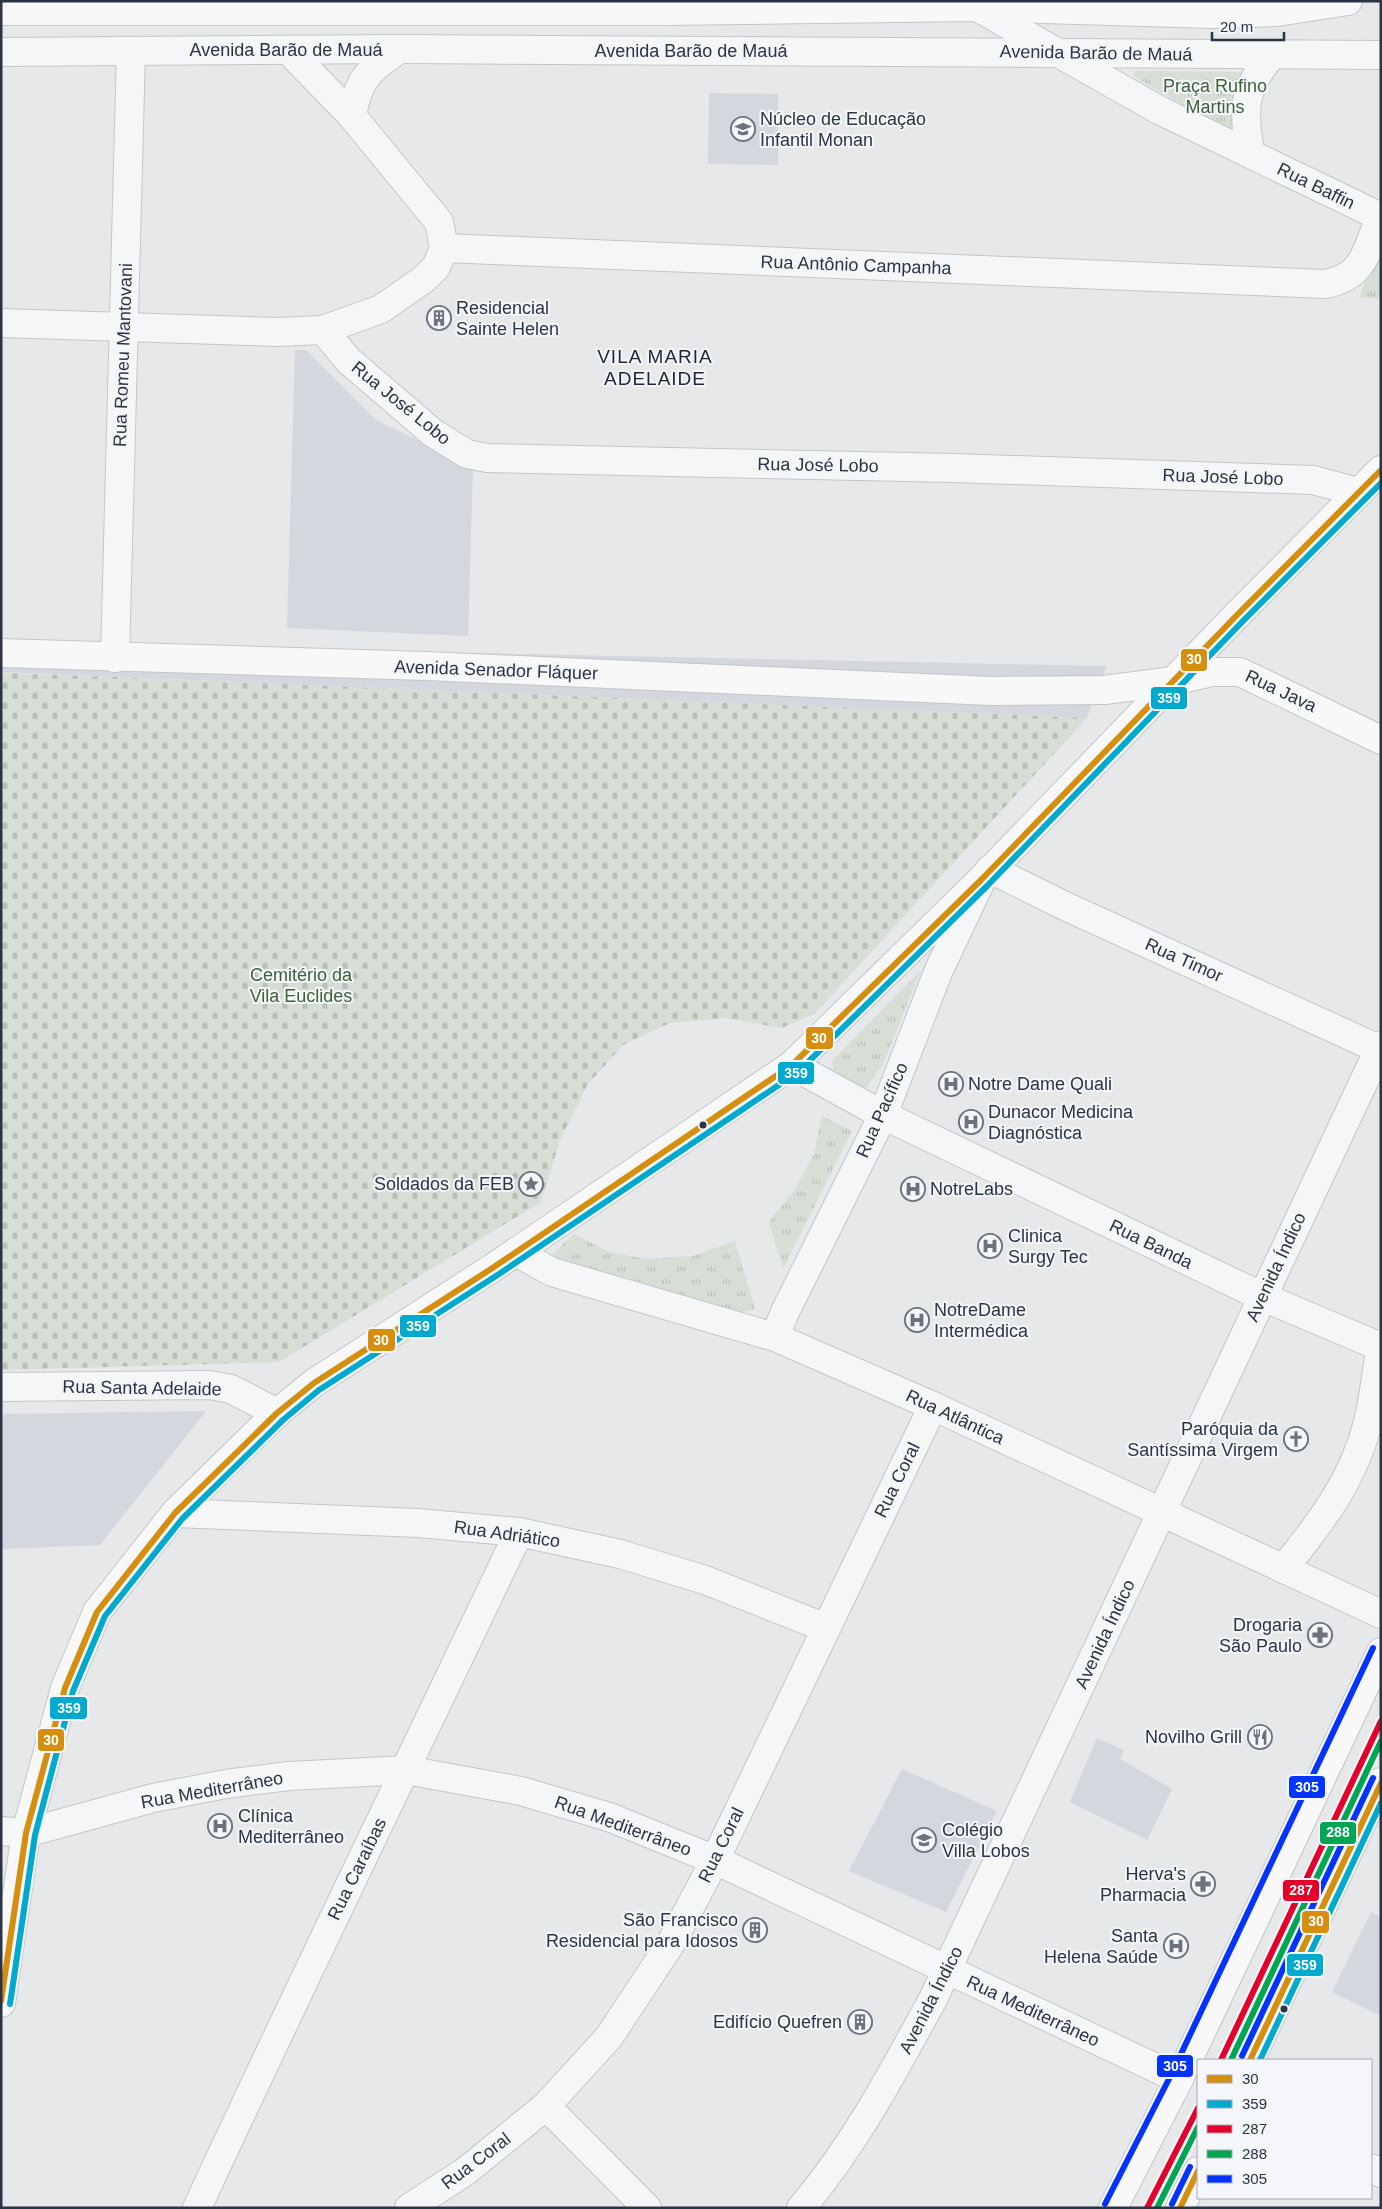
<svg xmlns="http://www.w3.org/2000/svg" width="1382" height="2209" font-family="Helvetica,sans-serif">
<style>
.built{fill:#d4d7dd}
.grass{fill:url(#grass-tufts)}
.cemetery{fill:url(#cemetery-stones)}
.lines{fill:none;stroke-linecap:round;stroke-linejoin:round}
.street-casing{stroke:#c4c6c8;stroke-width:30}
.secondary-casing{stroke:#c4c6c8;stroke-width:30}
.primary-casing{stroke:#c2c5c8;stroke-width:30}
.street{stroke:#f5f6f7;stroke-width:28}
.secondary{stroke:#f8f8f8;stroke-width:28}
.primary{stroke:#f8f8f8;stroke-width:28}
.bus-1-casing{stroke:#f4f6f9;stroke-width:10}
.bus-2-casing{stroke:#f4f6f9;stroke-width:10}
.bus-3-casing{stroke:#f4f6f9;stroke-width:10}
.bus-4-casing{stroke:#f4f6f9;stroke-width:10}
.bus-5-casing{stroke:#f4f6f9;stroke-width:10}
.bus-1{stroke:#d58e0e;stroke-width:6}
.bus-2{stroke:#00a9ce;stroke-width:6}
.bus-3{stroke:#e4002b;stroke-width:6}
.bus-4{stroke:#00a651;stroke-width:6}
.bus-5{stroke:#0432ff;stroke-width:6}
.bus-dot{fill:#2b3445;stroke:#f4f6f9;stroke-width:2}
.labels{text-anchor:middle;stroke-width:4;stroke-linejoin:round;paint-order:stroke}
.street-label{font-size:18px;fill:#2b3445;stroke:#f4f6f9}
.park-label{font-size:18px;fill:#3f6138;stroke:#f4f6f9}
.poi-label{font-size:18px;fill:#2b3445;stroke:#f4f6f9;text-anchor:start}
.neighbourhood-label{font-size:19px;letter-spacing:1px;fill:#1d2536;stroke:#f4f6f9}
.line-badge{stroke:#f4f6f9;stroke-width:2}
.badge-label{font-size:14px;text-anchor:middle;font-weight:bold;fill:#fff}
</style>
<defs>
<pattern id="grass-tufts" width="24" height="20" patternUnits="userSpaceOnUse" patternTransform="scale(1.25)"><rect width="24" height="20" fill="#d6ded6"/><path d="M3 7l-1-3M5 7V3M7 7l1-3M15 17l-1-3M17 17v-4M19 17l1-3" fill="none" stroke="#b8bfb9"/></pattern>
<pattern id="cemetery-stones" width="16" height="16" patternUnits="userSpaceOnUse" patternTransform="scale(1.25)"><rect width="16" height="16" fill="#d6ded6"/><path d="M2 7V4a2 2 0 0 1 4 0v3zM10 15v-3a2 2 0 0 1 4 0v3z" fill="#b8bfb9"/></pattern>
</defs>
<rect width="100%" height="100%" fill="#e6e8ea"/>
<!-- built -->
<g class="built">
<polygon points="709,93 778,94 778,165 708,164"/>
<polygon points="295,350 306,350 376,420 473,467 468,636 287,628"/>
<polygon points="1,638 276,649 1107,666 1087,718 1,672"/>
<polygon points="206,1411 100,1545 1,1549 1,1414"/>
<polygon points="1097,1738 1124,1750 1120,1759 1172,1789 1147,1840 1070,1802"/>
<polygon points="902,1769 997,1811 946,1912 849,1871"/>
<polygon points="1371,1912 1381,1917 1381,2016 1332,1992"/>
</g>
<!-- grass -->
<g class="grass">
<polygon points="1135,71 1241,72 1237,137 1134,76"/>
<polygon points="1381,233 1381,299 1360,297"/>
<polygon points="921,970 883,1064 866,1088 838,1077 831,1062"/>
<polygon points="822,1116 852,1131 783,1269 769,1221 794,1191 814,1154"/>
<polygon points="574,1234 609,1252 647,1259 693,1256 735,1241 755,1309 741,1312 573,1270 549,1258"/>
</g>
<!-- cemetery -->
<polygon class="cemetery" points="1,673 116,677 1087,718 815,1013 782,1028 725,1018 670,1023 623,1045 588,1084 560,1140 541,1202 279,1362 1,1370"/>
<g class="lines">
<defs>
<g id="street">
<polyline points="977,7 1159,110 1381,217"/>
<polyline points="1,52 400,49 1381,55"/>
<path d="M 352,116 C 358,79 369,69 400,49"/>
<path d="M 1250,154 C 1244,110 1241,90 1272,55"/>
<path d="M 444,248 L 1325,284 C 1365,277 1366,251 1380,217"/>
<polyline points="1,323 277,332 323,330 381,309 424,279 436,267 444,248 439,222 352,116 290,52"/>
<polyline points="323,330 349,361 433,433 467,454 487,458 954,468 1313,480 1358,492"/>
<polyline points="115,658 131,51"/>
<polyline points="990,869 1067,907 1379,1049"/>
<polyline points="792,1065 883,1115 1263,1297 1381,1347"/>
<polyline points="516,1252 552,1272 775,1337 933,1406 1381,1614"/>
<polyline points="775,1337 785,1312 883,1115 938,972 981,881"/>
<polyline points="1,1387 210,1385 231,1389 277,1413"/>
<polyline points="175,1513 418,1523 519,1532 620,1554 705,1580 826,1628"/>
<path d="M 1283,1569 C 1319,1525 1354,1480 1368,1422 C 1374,1398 1376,1372 1381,1347"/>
<polyline points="1,1831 26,1833 153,1798 226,1784 289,1776 406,1770 521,1791 609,1817 715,1860 1179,2079"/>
<polyline points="546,2106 647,2208"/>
<polyline points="1371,2168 1381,2173"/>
<path d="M 197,2208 C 302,1981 412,1757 519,1532"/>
<polyline points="409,2208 466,2171 546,2106 609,2037 671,1943 715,1860 933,1406"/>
<path d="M 801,2208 C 855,2145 893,2072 933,1999 L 1381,1045"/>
</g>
<g id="secondary">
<polyline points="1,11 665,11 974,7 1214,14 1277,12 1348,1"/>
<polyline points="1,653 427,666 991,691 1104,690 1174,681 1212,672 1240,672 1381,740"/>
<polyline points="1,2003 26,1833 65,1688 97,1612 175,1513 277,1413 314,1383 494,1267 792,1065 981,880 1237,615 1381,470"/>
</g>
<g id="primary">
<polyline points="1250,2060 1381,1782"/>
<polyline points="1113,2208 1179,2079 1381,1652"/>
<polyline points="1180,2208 1198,2171"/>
</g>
</defs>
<!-- street casing -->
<use href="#street" class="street-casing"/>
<!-- secondary casing -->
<use href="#secondary" class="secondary-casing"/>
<!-- primary casing -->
<use href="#primary" class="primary-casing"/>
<!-- street -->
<use href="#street" class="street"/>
<!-- secondary -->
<use href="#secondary" class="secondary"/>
<!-- primary -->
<use href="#primary" class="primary"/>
<defs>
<g id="bus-1">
<polyline points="1,2001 26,1833 65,1688 97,1612 175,1513 277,1413 314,1383 494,1267 792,1065 981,880 1237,615 1381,470"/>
<polyline points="1250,2060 1381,1783"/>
<polyline points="1180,2208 1198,2171"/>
</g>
<g id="bus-2">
<polyline points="10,2004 35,1835 73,1691 105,1616 182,1519 283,1420 319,1390 499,1274 798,1072 987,886 1243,621 1381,483"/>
<polyline points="1260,2060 1381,1803"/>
</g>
<g id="bus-3">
<polyline points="1221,2060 1381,1721"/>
<polyline points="1147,2208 1198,2108"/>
</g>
<g id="bus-4">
<polyline points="1231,2060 1381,1741"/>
<polyline points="1157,2208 1198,2127"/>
</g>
<g id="bus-5">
<polyline points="1242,2056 1373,1778"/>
<polyline points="1105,2204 1171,2075 1373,1648"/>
<polyline points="1172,2204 1190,2167"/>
</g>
</defs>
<!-- bus-1 casing -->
<use href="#bus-1" class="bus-1-casing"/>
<!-- bus-2 casing -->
<use href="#bus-2" class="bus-2-casing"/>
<!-- bus-3 casing -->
<use href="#bus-3" class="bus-3-casing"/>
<!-- bus-4 casing -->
<use href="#bus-4" class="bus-4-casing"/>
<!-- bus-5 casing -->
<use href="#bus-5" class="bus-5-casing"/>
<!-- bus-1 -->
<use href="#bus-1" class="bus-1"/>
<!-- bus-2 -->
<use href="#bus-2" class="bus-2"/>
<!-- bus-3 -->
<use href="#bus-3" class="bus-3"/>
<!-- bus-4 -->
<use href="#bus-4" class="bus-4"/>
<!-- bus-5 -->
<use href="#bus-5" class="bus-5"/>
</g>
<!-- icons -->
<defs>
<symbol id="school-ring" viewBox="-11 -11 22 22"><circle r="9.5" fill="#f4f6f9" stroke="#6c737f" stroke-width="1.5"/><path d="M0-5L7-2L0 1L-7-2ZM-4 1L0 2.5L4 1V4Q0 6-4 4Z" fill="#6c737f"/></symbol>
<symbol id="building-ring" viewBox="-11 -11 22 22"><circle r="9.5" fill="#f4f6f9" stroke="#6c737f" stroke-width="1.5"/><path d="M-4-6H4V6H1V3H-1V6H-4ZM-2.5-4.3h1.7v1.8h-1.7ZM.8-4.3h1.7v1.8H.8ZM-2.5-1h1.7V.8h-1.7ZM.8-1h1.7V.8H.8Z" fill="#6c737f"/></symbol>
<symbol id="hospital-ring" viewBox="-11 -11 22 22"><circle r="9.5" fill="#f4f6f9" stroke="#6c737f" stroke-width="1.5"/><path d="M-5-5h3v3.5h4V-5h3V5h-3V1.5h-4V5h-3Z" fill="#6c737f"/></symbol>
<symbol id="sight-ring" viewBox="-11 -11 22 22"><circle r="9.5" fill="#f4f6f9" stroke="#6c737f" stroke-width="1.5"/><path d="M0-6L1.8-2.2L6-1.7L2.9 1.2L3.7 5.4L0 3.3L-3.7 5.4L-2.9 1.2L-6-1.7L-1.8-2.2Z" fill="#6c737f"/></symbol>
<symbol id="church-ring" viewBox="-11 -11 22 22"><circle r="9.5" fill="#f4f6f9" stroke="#6c737f" stroke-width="1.5"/><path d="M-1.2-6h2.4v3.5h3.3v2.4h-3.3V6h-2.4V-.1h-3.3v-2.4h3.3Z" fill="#6c737f"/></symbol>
<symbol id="pharmacy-ring" viewBox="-11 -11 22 22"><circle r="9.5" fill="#f4f6f9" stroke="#6c737f" stroke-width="1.5"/><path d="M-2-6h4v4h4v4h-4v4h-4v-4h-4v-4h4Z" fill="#6c737f"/></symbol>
<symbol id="restaurant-ring" viewBox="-11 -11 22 22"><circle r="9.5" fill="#f4f6f9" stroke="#6c737f" stroke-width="1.5"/><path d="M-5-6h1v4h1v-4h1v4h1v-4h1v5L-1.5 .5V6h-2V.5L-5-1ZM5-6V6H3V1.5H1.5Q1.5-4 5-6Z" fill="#6c737f"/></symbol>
</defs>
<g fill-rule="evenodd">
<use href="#school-ring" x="729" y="115" width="28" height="28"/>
<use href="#building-ring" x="425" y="304" width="28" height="28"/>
<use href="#hospital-ring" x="937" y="1070" width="28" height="28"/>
<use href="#hospital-ring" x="957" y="1108" width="28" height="28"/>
<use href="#sight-ring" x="517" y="1170" width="28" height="28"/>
<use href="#hospital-ring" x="899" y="1175" width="28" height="28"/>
<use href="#hospital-ring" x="976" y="1232" width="28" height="28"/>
<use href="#hospital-ring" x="903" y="1306" width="28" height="28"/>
<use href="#church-ring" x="1282" y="1425" width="28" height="28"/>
<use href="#pharmacy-ring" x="1306" y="1621" width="28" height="28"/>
<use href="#restaurant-ring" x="1246" y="1723" width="28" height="28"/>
<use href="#hospital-ring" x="206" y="1812" width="28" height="28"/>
<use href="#school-ring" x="910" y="1826" width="28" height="28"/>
<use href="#pharmacy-ring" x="1189" y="1870" width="28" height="28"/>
<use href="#building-ring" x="741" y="1916" width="28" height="28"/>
<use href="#hospital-ring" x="1162" y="1932" width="28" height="28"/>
<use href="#building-ring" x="846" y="2008" width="28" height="28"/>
</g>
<!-- markers -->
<g class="bus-dot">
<circle cx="703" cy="1125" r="4.5"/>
<circle cx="1284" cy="2009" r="4.5"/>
</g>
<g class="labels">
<!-- street labels -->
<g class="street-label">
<text x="286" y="56">Avenida Barão de Mauá</text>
<text x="691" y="57">Avenida Barão de Mauá</text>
<text transform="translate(1096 53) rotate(1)" y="6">Avenida Barão de Mauá</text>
<text transform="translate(1316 186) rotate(26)" y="6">Rua Baffin</text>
<text transform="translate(856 265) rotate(2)" y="6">Rua Antônio Campanha</text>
<text transform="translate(123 355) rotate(-88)" y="6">Rua Romeu Mantovani</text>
<text transform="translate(401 403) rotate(39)" y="6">Rua José Lobo</text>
<text transform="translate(818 465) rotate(1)" y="6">Rua José Lobo</text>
<text transform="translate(1223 477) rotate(2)" y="6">Rua José Lobo</text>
<text transform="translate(496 670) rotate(2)" y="6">Avenida Senador Fláquer</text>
<text transform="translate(1281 691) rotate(25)" y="6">Rua Java</text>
<text transform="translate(1184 960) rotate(24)" y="6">Rua Timor</text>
<text transform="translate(882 1110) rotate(-66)" y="6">Rua Pacífico</text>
<text transform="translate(1151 1244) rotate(26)" y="6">Rua Banda</text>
<text transform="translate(1276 1267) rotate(-65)" y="6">Avenida Índico</text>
<text transform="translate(142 1388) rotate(1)" y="6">Rua Santa Adelaide</text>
<text transform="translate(955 1417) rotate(25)" y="6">Rua Atlântica</text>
<text transform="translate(897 1480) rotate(-64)" y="6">Rua Coral</text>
<text transform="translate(507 1534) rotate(8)" y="6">Rua Adriático</text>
<text transform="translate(1105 1634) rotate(-65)" y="6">Avenida Índico</text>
<text transform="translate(212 1790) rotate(-10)" y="6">Rua Mediterrâneo</text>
<text transform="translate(623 1826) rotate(20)" y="6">Rua Mediterrâneo</text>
<text transform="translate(721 1845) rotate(-64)" y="6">Rua Coral</text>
<text transform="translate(357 1869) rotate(-64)" y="6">Rua Caraíbas</text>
<text transform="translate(931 2000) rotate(-63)" y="6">Avenida Índico</text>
<text transform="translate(1033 2011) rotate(25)" y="6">Rua Mediterrâneo</text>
<text transform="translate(476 2161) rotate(-37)" y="6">Rua Coral</text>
</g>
<!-- park labels -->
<g class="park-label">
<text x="1215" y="92">Praça Rufino<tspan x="1215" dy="21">Martins</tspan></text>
<text x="301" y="981">Cemitério da<tspan x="301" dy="21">Vila Euclides</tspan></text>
</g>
<!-- poi labels -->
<g class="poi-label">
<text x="760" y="125">Núcleo de Educação<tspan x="760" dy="21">Infantil Monan</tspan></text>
<text x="456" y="314">Residencial<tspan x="456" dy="21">Sainte Helen</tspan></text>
<text x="968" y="1090">Notre Dame Quali</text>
<text x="988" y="1118">Dunacor Medicina<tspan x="988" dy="21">Diagnóstica</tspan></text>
<text x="514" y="1190" text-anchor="end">Soldados da FEB</text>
<text x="930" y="1195">NotreLabs</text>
<text x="1008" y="1242">Clinica<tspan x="1008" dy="21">Surgy Tec</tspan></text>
<text x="934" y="1316">NotreDame<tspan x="934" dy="21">Intermédica</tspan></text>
<text x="1278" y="1435" text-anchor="end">Paróquia da<tspan x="1278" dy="21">Santíssima Virgem</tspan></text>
<text x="1302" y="1631" text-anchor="end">Drogaria<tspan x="1302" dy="21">São Paulo</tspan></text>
<text x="1242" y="1743" text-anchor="end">Novilho Grill</text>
<text x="238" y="1822">Clínica<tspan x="238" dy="21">Mediterrâneo</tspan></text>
<text x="942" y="1836">Colégio<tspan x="942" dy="21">Villa Lobos</tspan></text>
<text x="1186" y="1880" text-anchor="end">Herva's<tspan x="1186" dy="21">Pharmacia</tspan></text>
<text x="738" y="1926" text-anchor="end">São Francisco<tspan x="738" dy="21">Residencial para Idosos</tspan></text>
<text x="1158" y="1942" text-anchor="end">Santa<tspan x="1158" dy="21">Helena Saúde</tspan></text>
<text x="842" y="2028" text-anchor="end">Edifício Quefren</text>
</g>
<!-- neighbourhood labels -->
<g class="neighbourhood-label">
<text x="655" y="363">VILA MARIA<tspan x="655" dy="22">ADELAIDE</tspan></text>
</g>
</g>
<g class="line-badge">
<rect x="1180" y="648" width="28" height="24" rx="5" fill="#d58e0e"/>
<rect x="1150" y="686" width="38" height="24" rx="5" fill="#00a9ce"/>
<rect x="805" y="1026" width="29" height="24" rx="5" fill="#d58e0e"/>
<rect x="777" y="1061" width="38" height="24" rx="5" fill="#00a9ce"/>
<rect x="399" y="1314" width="38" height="24" rx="5" fill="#00a9ce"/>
<rect x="367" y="1328" width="29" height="24" rx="5" fill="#d58e0e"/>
<rect x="49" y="1696" width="39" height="24" rx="5" fill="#00a9ce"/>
<rect x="37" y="1728" width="28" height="24" rx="5" fill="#d58e0e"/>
<rect x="1288" y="1775" width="38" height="24" rx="5" fill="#0432ff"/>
<rect x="1319" y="1821" width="38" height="24" rx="5" fill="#00a651"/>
<rect x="1282" y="1879" width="38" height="23" rx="5" fill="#e4002b"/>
<rect x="1301" y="1910" width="29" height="24" rx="5" fill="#d58e0e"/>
<rect x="1286" y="1953" width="38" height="24" rx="5" fill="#00a9ce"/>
<rect x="1156" y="2054" width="38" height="24" rx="5" fill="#0432ff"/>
</g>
<g class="badge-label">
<text x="1194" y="664">30</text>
<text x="1169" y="703">359</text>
<text x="819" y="1043">30</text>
<text x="796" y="1078">359</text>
<text x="418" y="1331">359</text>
<text x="381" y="1345">30</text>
<text x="69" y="1713">359</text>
<text x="51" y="1745">30</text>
<text x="1307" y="1792">305</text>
<text x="1338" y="1837">288</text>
<text x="1301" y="1895">287</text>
<text x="1316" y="1926">30</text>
<text x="1305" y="1970">359</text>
<text x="1175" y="2071">305</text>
</g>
<!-- border -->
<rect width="1382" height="2209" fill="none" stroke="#2b3445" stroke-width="5"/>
<!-- legend -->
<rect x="1197" y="2059" width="175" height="140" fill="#f4f6f9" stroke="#a4a8b1"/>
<rect x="1207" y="2075" width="25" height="8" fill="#d58e0e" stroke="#a4a8b1"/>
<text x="1242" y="2084" font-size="15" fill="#2b3445">30</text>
<rect x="1207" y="2100" width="25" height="8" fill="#00a9ce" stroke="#a4a8b1"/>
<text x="1242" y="2109" font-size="15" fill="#2b3445">359</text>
<rect x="1207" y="2125" width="25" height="8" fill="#e4002b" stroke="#a4a8b1"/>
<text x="1242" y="2134" font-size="15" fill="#2b3445">287</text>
<rect x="1207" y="2150" width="25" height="8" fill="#00a651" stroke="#a4a8b1"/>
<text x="1242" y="2159" font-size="15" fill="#2b3445">288</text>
<rect x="1207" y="2175" width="25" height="8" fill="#0432ff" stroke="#a4a8b1"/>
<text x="1242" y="2184" font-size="15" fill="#2b3445">305</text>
<!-- scale -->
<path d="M1212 32v8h72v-8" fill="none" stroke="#2b3445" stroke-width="2.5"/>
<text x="1220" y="32" font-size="15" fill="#2b3445" stroke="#f4f6f9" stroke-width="4" paint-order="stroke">20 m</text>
</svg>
